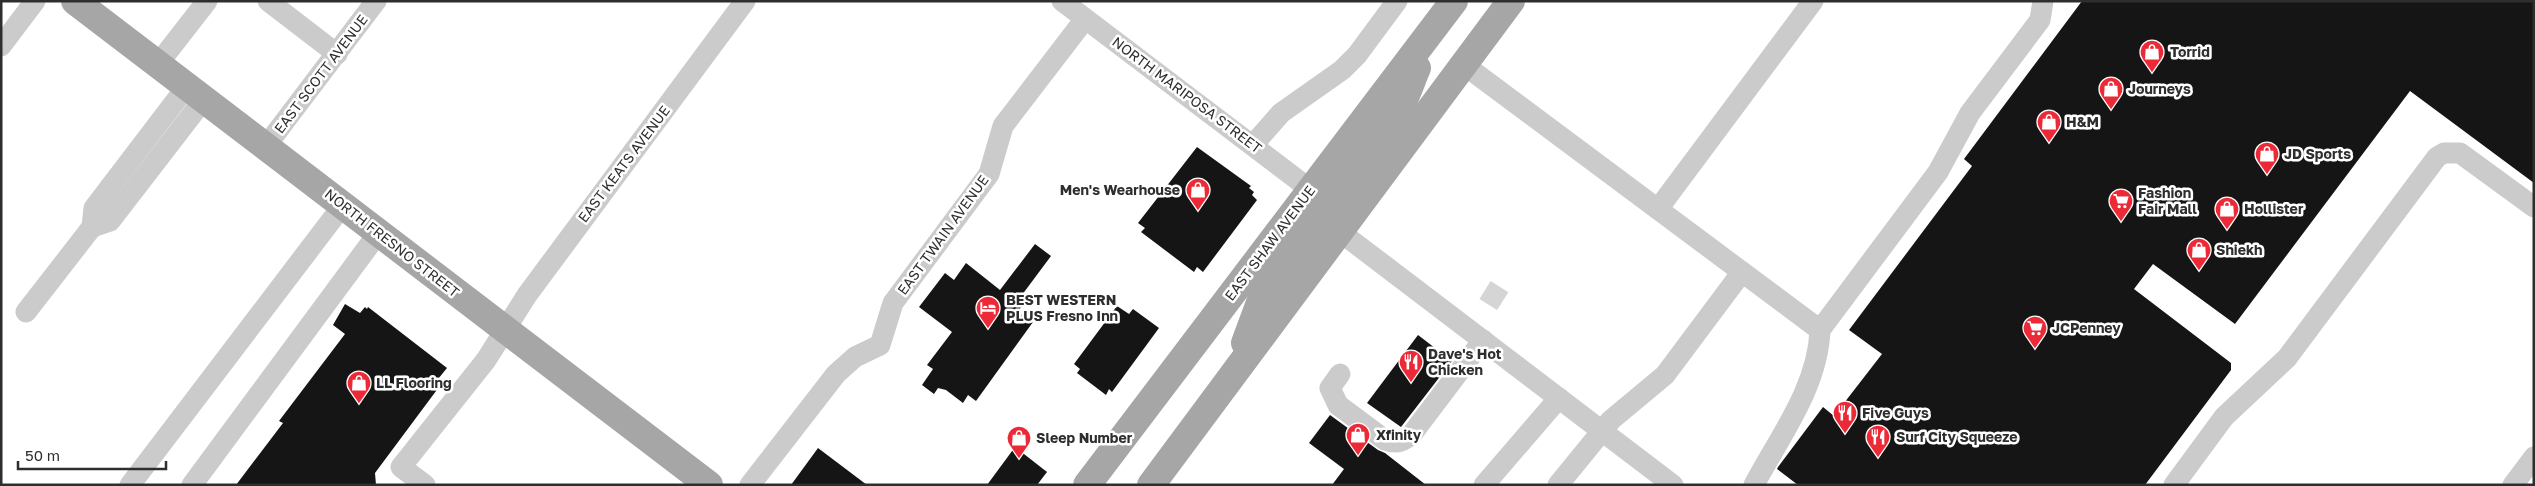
<svg xmlns="http://www.w3.org/2000/svg" width="2535" height="486" font-family="'Golos Text',sans-serif">
<style>
.building{fill:#151515}
.lines{fill:none;stroke-linecap:round;stroke-linejoin:round}
.minor-tunnel{stroke:#d5d5d5;stroke-width:21;stroke-dasharray:21 11;stroke-linecap:butt}
.minor{stroke:#cbcbcb;stroke-width:21}
.major{stroke:#a6a6a6;stroke-width:28}
.labels{text-anchor:middle;stroke-width:5;stroke-linejoin:round;paint-order:stroke}
.poi-label{font-size:14px;font-weight:bold;fill:#2e2e2e;stroke:#fff;text-anchor:start}
.street-label{font-size:14px;fill:#2e2e2e;stroke:#fff}
</style>
<rect width="100%" height="100%" fill="#fff"/>
<!-- building -->
<g class="building">
<polygon points="2082,1 2534,1 2534,183 2410,91 2235,324 2153,264 2134,289 2231,363 2231,370 2145,485 1798,485 1777,469 1778,467 1823,407 1834,416 1882,354 1849,330 1972,166 1964,159"/>
<polygon points="1197,147 1251,186 1249,188 1254,192 1252,195 1257,200 1203,272 1197,267 1194,272 1141,232 1145,228 1138,223"/>
<polygon points="1035,244 1051,256 1016,303 1021,307 1018,312 1033,322 976,401 968,395 963,403 946,390 938,388 934,394 922,385 933,369 927,365 952,332 919,307 945,273 954,280 966,263 1000,290"/>
<polygon points="345,304 360,313 365,307 367,309 368,307 447,368 434,384 439,387 375,473 376,485 236,485 283,423 279,421 345,334 333,325"/>
<polygon points="1117,306 1129,314 1133,309 1159,328 1112,392 1109,389 1106,395 1077,373 1080,369 1074,364"/>
<polygon points="1418,335 1452,361 1401,427 1367,403"/>
<polygon points="1330,415 1378,450 1385,453 1426,485 1332,485 1344,469 1309,443"/>
<polygon points="1015,447 1047,472 1037,485 987,485"/>
<polygon points="818,448 867,485 791,485"/>
</g>
<g class="lines">
<!-- minor-tunnel -->
<polyline class="minor-tunnel" points="1485,290 1504,302"/>
<!-- minor -->
<g class="minor">
<polyline points="268,1 337,54"/>
<polyline points="1062,1 1311,190"/>
<polyline points="1,46 35,1"/>
<polyline points="158,64 207,1"/>
<polyline points="1463,64 1820,330"/>
<polyline points="1253,145 1281,113 1342,70 1357,55 1397,1"/>
<polyline points="266,146 376,1"/>
<polyline points="1658,209 1813,1"/>
<polyline points="92,227 110,221 204,99"/>
<polyline points="1339,231 1673,485"/>
<polyline points="26,312 92,227 94,208 187,86"/>
<path d="M 1340,374 L 1330,388 L 1338,405 L 1385,440 C 1397,444 1403,442 1412,434 L 1483,340"/>
<polyline points="130,485 343,205"/>
<polyline points="192,485 379,232"/>
<polyline points="425,485 401,467 486,360 527,295 745,1"/>
<polyline points="750,485 836,374 855,357 880,345 893,303 989,174 1003,126 1085,19"/>
<polyline points="1484,485 1559,398"/>
<polyline points="1558,485 1611,420 1665,375 1742,272"/>
<path d="M 1754,485 C 1780,436 1818,387 1820,330 L 1938,172 L 1970,113 L 2040,20 L 2043,1"/>
<polyline points="2174,485 2224,417 2287,358 2437,157 2444,153 2460,153 2534,207"/>
<polyline points="2513,485 2534,457"/>
</g>
<!-- major -->
<g class="major">
<polyline points="75,1 709,485"/>
<path d="M 1339,231 C 1321,194 1375,146 1395,117 C 1405,102 1410,84 1417,68"/>
<path d="M 1245,343 L 1262,297 L 1318,220 C 1322,207 1320,200 1311,190"/>
<polyline points="1087,485 1454,1"/>
<polyline points="1151,485 1511,1"/>
</g>
</g>
<!-- icons -->
<defs>
<symbol id="shop-pin" viewBox="-11 -11 22 30"><path d="M0 17L-7.5 6A9.5 9.5 0 1 1 7.5 6Z" fill="#ec2937" stroke="#fff"/><path d="M-5-2.5h2.3a2.7 3.5 0 0 1 5.4 0H5L5.5 6h-11ZM-1.5-2.5h3a1.5 2.3 0 0 0-3 0Z" fill="#fff"/></symbol>
<symbol id="supermarket-pin" viewBox="-11 -11 22 30"><path d="M0 17L-7.5 6A9.5 9.5 0 1 1 7.5 6Z" fill="#ec2937" stroke="#fff"/><path d="M-6-5.5h2.5l.6 2H6L4.5 2H-2.5L-4.4-4H-6ZM-1.5 3.2a1.3 1.3 0 1 0 .1 0ZM3 3.2a1.3 1.3 0 1 0 .1 0Z" fill="#fff"/></symbol>
<symbol id="hotel-pin" viewBox="-11 -11 22 30"><path d="M0 17L-7.5 6A9.5 9.5 0 1 1 7.5 6Z" fill="#ec2937" stroke="#fff"/><path d="M-6-4.5h1.5V1H6V5H4.5V3h-9V5H-6ZM-4 0a1.8 1.8 0 1 1 3.6 0ZM.5 0V-2.5h3Q6-2.5 6 0Z" fill="#fff"/></symbol>
<symbol id="restaurant-pin" viewBox="-11 -11 22 30"><path d="M0 17L-7.5 6A9.5 9.5 0 1 1 7.5 6Z" fill="#ec2937" stroke="#fff"/><path d="M-5-6h1v4h1v-4h1v4h1v-4h1v5L-1.5 .5V6h-2V.5L-5-1ZM5-6V6H3V1.5H1.5Q1.5-4 5-6Z" fill="#fff"/></symbol>
</defs>
<g fill-rule="evenodd">
<use href="#shop-pin" x="2138" y="38" width="28" height="38"/>
<use href="#shop-pin" x="2097" y="75" width="28" height="38"/>
<use href="#shop-pin" x="2035" y="108" width="28" height="38"/>
<use href="#shop-pin" x="2253" y="140" width="28" height="38"/>
<use href="#shop-pin" x="1184" y="176" width="28" height="38"/>
<use href="#supermarket-pin" x="2107" y="187" width="28" height="38"/>
<use href="#shop-pin" x="2213" y="195" width="28" height="38"/>
<use href="#shop-pin" x="2185" y="236" width="28" height="38"/>
<use href="#hotel-pin" x="974" y="294" width="28" height="38"/>
<use href="#supermarket-pin" x="2021" y="314" width="28" height="38"/>
<use href="#restaurant-pin" x="1397" y="348" width="28" height="38"/>
<use href="#shop-pin" x="345" y="369" width="28" height="38"/>
<use href="#restaurant-pin" x="1831" y="399" width="28" height="38"/>
<use href="#shop-pin" x="1344" y="421" width="28" height="38"/>
<use href="#restaurant-pin" x="1864" y="423" width="28" height="38"/>
<use href="#shop-pin" x="1005" y="424" width="28" height="38"/>
</g>
<g class="labels">
<!-- poi labels -->
<g class="poi-label">
<text x="2170" y="57">Torrid</text>
<text x="2128" y="94">Journeys</text>
<text x="2066" y="127">H&amp;M</text>
<text x="2284" y="159">JD Sports</text>
<text x="1180" y="195" text-anchor="end">Men's Wearhouse</text>
<text x="2138" y="198">Fashion<tspan x="2138" dy="16">Fair Mall</tspan></text>
<text x="2244" y="214">Hollister</text>
<text x="2216" y="255">Shiekh</text>
<text x="1006" y="305">BEST WESTERN<tspan x="1006" dy="16">PLUS Fresno Inn</tspan></text>
<text x="2052" y="333">JCPenney</text>
<text x="1428" y="359">Dave's Hot<tspan x="1428" dy="16">Chicken</tspan></text>
<text x="376" y="388">LL Flooring</text>
<text x="1862" y="418">Five Guys</text>
<text x="1376" y="440">Xfinity</text>
<text x="1896" y="442">Surf City Squeeze</text>
<text x="1036" y="443">Sleep Number</text>
</g>
<!-- street labels -->
<g class="street-label">
<text transform="translate(321 74) rotate(-53)" y="5">EAST SCOTT AVENUE</text>
<text transform="translate(1187 95) rotate(37)" y="5">NORTH MARIPOSA STREET</text>
<text transform="translate(624 164) rotate(-53)" y="5">EAST KEATS AVENUE</text>
<text transform="translate(943 235) rotate(-54)" y="5">EAST TWAIN AVENUE</text>
<text transform="translate(392 243) rotate(38)" y="5">NORTH FRESNO STREET</text>
<text transform="translate(1270 243) rotate(-53)" y="5">EAST SHAW AVENUE</text>
</g>
</g>
<!-- border -->
<rect width="2535" height="486" fill="none" stroke="#2e2e2e" stroke-width="5"/>
<!-- scale -->
<path d="M18 461v8h148v-8" fill="none" stroke="#2e2e2e" stroke-width="2.5"/>
<text x="25" y="461" font-size="15" fill="#2e2e2e" stroke="#ffffff" stroke-width="4" paint-order="stroke">50 m</text>
</svg>
